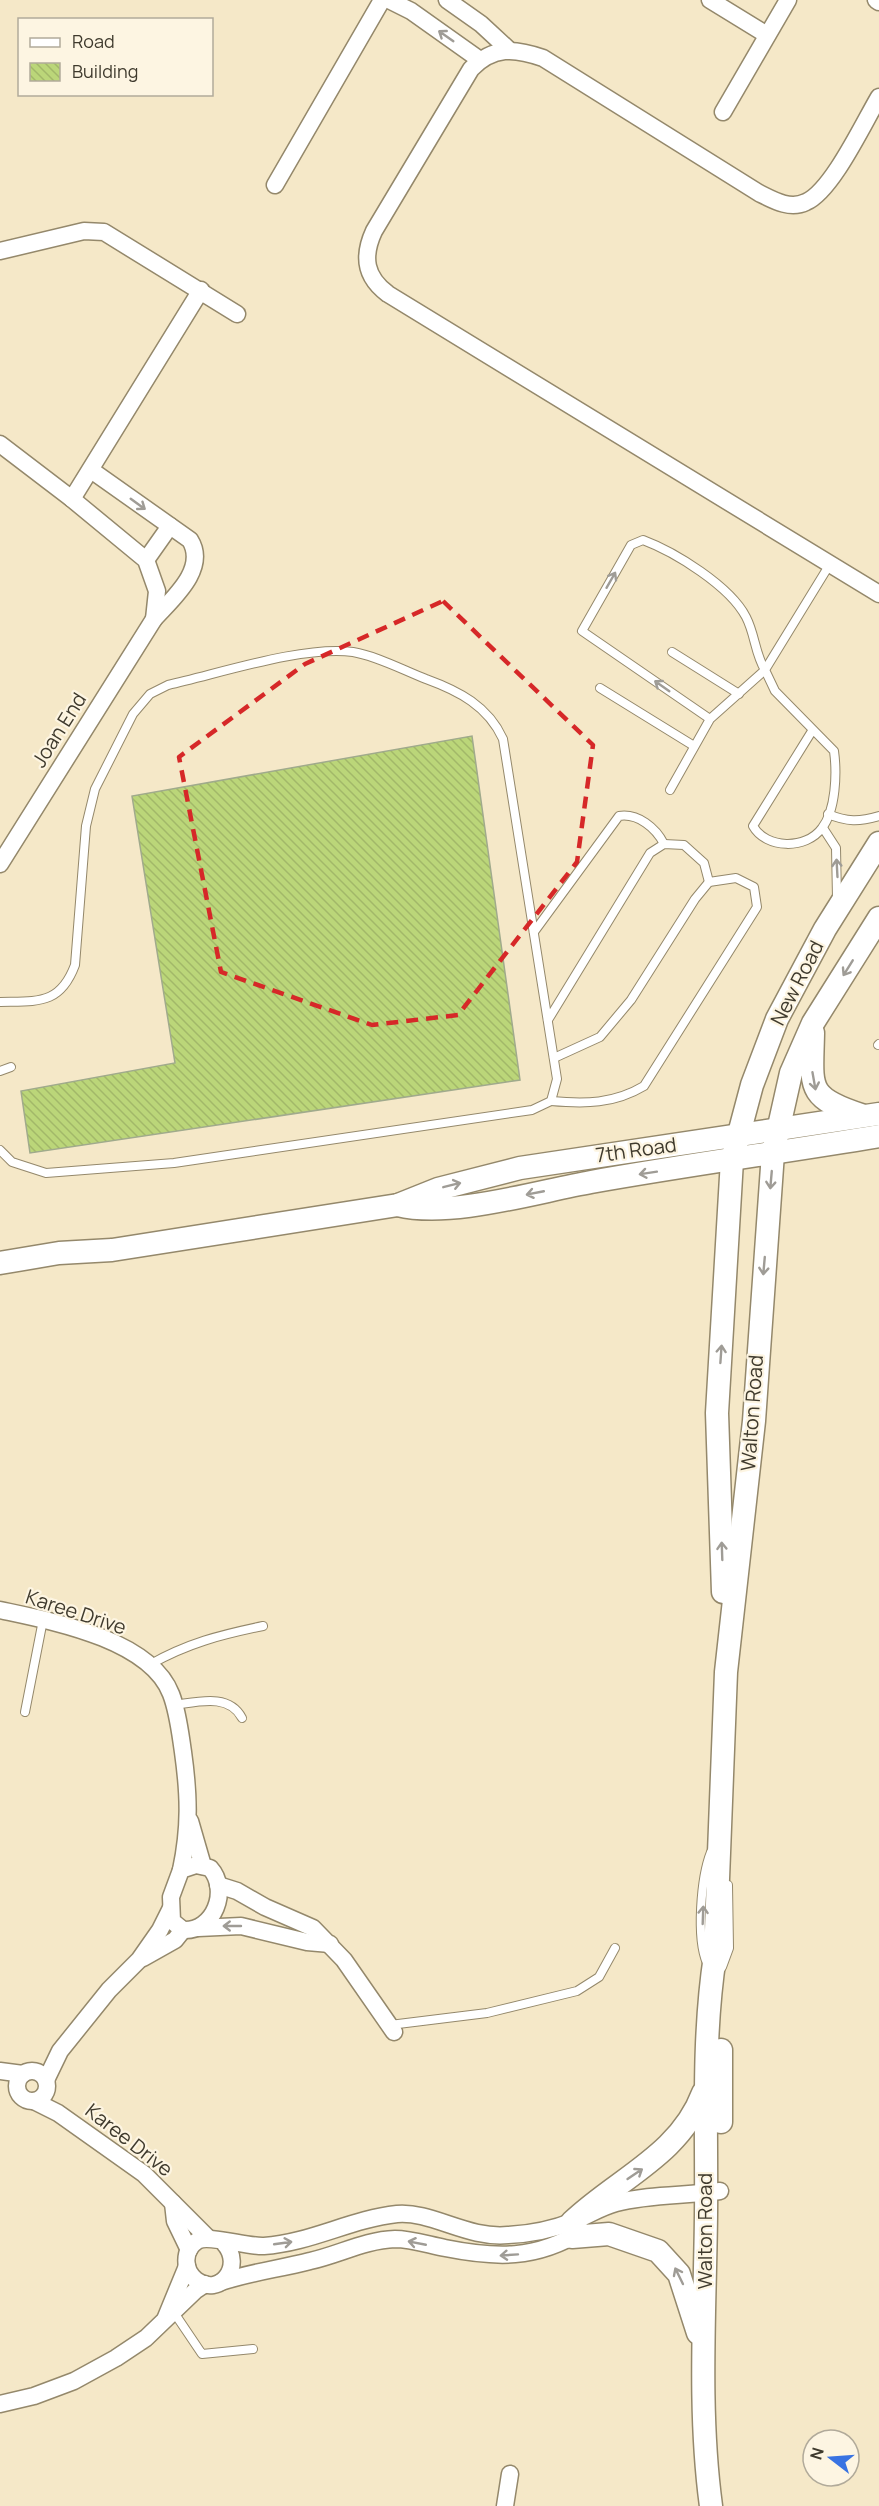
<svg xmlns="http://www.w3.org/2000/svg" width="879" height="2506" font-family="Manrope,sans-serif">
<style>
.building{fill:url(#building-back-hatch);stroke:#a0aa8c;stroke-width:1.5}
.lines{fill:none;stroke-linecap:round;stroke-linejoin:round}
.lane-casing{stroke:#94886b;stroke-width:10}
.street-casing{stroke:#94886b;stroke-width:19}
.secondary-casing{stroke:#94886b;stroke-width:25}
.lane{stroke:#fff;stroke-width:8}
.street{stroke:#fff;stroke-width:16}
.secondary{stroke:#fff;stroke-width:22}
.oneway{stroke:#9f9c96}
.marked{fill:none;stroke:#d62828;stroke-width:4.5;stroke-dasharray:12 8;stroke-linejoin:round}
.labels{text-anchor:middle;stroke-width:4.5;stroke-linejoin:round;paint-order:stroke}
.street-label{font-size:20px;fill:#3f3a2d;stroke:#fdf5e2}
</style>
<defs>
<pattern id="building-back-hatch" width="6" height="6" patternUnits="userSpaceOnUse" patternTransform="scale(1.5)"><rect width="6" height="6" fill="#bbd679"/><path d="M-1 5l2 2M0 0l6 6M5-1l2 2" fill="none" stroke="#a2b869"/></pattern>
</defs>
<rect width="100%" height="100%" fill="#f5e8c8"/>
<!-- building -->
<polygon class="building" points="472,736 520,1080 30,1153 21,1091 175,1063 132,796"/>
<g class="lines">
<defs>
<g id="lane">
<polyline points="672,652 739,694"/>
<polyline points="600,688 694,746"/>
<path d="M 812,731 L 753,826 C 766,849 806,850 822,828 C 836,810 837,773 834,751 L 775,691 L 765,670 L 830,564"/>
<path d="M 670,790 L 710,719 L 765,670 C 755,654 755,634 746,617 C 730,586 675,552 643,540 L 631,545 L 582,631 L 710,719"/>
<path d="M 828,814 C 847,822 859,822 879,816"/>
<polyline points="823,828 836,848 837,898"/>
<path d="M 534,932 L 619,816 C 638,813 656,828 664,844"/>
<path d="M 0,1002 C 38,1001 60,1005 75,965 L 86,826 L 95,789 L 133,714 L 150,694 L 168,685 C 218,674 304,645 353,652 C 377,656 403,670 426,679 C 459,691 488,706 503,739 L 557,1079 L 551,1101 L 532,1110 L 174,1163 L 46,1173 L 12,1162 L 0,1150"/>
<polyline points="548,1020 650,853 664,844 684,845 704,863 709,882"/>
<polyline points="878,1045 879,1044"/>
<polyline points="0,1071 11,1067"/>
<path d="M 551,1101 C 585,1104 614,1104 644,1086 L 757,907 L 754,887 L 736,878 L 709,882 L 695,899 L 631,1000 L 600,1037 L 554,1058"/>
<path d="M 149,1665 C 188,1643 220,1635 263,1626"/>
<path d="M 174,1705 C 198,1702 229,1693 242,1718"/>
<polyline points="25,1712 43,1620"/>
<path d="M 707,1963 C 696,1938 701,1877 711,1852"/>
<polyline points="722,1967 729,1948 728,1885"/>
<polyline points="390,2025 487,2013 577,1991 599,1977 615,1948"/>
<polyline points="173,2311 202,2354 253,2349"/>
</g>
<g id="street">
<polyline points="389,0 411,11 480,60"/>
<polyline points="447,0 481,24 508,49"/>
<polyline points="710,0 767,35"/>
<polyline points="876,0 879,2"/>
<path d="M 879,97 C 864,122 832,191 806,202 C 790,210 773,200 759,193 L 543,58 C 515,48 493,46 471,69 L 374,231 C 362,257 365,277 388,294 L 879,594"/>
<polyline points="723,112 788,0"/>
<polyline points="275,185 382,0"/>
<polyline points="0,251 84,231 104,232 237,314"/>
<polyline points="0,444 72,499 201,290"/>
<polyline points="72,499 146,560 157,591 154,619"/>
<polyline points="146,560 170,526"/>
<path d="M 0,864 L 154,619 C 172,599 208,569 190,540 L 91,470"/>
<path d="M 0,1610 C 51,1621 150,1639 171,1694 C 178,1712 180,1732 183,1752 C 189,1795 190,1827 181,1870"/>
<polyline points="190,1821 203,1866"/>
<path d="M 196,1865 L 210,1868 C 230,1890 214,1932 183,1930 L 172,1921 L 171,1897 L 181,1870 Z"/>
<polyline points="218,1885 237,1891 265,1907 313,1928 344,1960 394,2032"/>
<polyline points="198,1928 241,1926 307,1942 330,1944"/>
<polyline points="143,1958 175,1940 183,1930"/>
<polyline points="0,2071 23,2074"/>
<circle cx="32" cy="2086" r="15"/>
<polyline points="46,2080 60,2051 109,1990 139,1960 160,1930 171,1908"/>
<polyline points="34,2101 58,2113 144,2174 208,2238"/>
<polyline points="173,2203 175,2221 189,2250"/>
<path d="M 224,2243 C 245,2266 219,2298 196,2280 C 183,2270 183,2250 197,2241 C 208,2234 247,2247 264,2246 C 310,2243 351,2219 397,2214 C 432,2211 467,2239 508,2235 C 529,2234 554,2229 574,2221 C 589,2215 601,2207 616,2203 C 650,2194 685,2196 720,2191"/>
<path d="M 221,2282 C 252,2272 279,2269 310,2261 C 338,2255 365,2240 395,2239 C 411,2239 429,2245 445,2248 C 495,2258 536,2260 582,2231"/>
<polyline points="166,2317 187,2266"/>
<polyline points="0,2404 34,2396 74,2381 116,2358 146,2338 196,2290 205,2284"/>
<polyline points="505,2506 510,2474"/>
</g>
<g id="secondary">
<path d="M 813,1033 C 812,1087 805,1097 861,1115"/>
<path d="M 398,1205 C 451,1218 535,1192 591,1182 C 686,1165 783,1152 879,1136"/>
<polyline points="0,1263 59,1253 112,1250 398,1205 438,1189 520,1168 879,1114"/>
<polyline points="723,1592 717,1413 732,1160 752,1085 777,1019 825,929 879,843"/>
<polyline points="721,2122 721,2050"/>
<path d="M 572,2222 C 617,2179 680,2155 703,2093"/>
<polyline points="572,2237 609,2234 658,2251 679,2274 698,2333"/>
<path d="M 711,2506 C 698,2410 705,2311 706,2215 C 707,2129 702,2041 715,1956 L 726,1672 L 754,1421 L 773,1153 L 791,1073 L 813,1023 L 879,918"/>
</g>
</defs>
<!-- lane casing -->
<use href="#lane" class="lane-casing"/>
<!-- street casing -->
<use href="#street" class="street-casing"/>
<!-- secondary casing -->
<use href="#secondary" class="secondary-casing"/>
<!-- lane -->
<use href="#lane" class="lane"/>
<!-- street -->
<use href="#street" class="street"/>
<!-- secondary -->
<use href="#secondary" class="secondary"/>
</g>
<!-- one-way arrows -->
<defs><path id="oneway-shaft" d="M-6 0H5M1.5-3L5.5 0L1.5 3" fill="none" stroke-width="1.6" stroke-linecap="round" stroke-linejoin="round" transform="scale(1.5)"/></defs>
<g class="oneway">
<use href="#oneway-shaft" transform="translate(446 36) rotate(-145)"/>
<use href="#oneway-shaft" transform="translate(138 504) rotate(36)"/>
<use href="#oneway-shaft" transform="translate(611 580) rotate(-60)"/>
<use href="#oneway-shaft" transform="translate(662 686) rotate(-145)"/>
<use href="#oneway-shaft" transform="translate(837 868) rotate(-93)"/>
<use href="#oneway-shaft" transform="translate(848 968) rotate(122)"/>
<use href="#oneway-shaft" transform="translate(814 1081) rotate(80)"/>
<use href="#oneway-shaft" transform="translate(648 1173) rotate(171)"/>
<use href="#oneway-shaft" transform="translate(771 1180) rotate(95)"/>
<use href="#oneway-shaft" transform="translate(452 1185) rotate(-14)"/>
<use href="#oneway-shaft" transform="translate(535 1193) rotate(169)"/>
<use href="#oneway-shaft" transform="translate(764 1266) rotate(95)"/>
<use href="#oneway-shaft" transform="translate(721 1354) rotate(-86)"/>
<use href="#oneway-shaft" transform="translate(722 1551) rotate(-92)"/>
<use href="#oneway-shaft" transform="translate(703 1915) rotate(-88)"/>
<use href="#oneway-shaft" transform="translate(232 1926) rotate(180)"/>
<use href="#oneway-shaft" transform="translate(635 2174) rotate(-34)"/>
<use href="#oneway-shaft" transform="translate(283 2243) rotate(-8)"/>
<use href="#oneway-shaft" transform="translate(417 2243) rotate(-169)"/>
<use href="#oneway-shaft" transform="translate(509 2255) rotate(176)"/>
<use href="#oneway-shaft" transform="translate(679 2276) rotate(-116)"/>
</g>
<!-- marked area -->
<path class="marked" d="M 443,601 L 593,745 L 577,862 L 458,1015 L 372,1025 L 221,972 L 179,757 L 305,664 Z"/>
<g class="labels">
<!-- street labels -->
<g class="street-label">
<text transform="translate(59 730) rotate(-58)" y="7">Joan End</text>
<text transform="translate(797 983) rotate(-63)" y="7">New Road</text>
<text transform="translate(636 1150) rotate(-8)" y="7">7th Road</text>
<text transform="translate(752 1413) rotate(-86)" y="7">Walton Road</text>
<text transform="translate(76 1612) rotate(18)" y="7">Karee Drive</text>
<text transform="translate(129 2140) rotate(38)" y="7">Karee Drive</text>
<text transform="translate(705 2231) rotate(-90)" y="7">Walton Road</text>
</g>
</g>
<!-- legend -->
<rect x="18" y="18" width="195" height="78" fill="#fdf5e2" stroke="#b1aa9a" stroke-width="1.5"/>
<rect x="30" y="38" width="30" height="9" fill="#ffffff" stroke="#b1aa9a" stroke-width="1.5"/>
<text x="72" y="48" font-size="18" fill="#3f3a2d">Road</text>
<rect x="30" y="63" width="30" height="18" fill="url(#building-back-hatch)" stroke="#b1aa9a" stroke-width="1.5"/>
<text x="72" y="78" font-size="18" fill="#3f3a2d">Building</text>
<!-- north arrow -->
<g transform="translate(831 2458) rotate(287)"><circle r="28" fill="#fdf5e2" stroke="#b1aa9a" stroke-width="1.5"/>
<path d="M0-4.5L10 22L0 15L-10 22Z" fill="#3973e2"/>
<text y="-9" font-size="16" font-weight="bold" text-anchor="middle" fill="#3f3a2d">N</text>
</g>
</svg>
